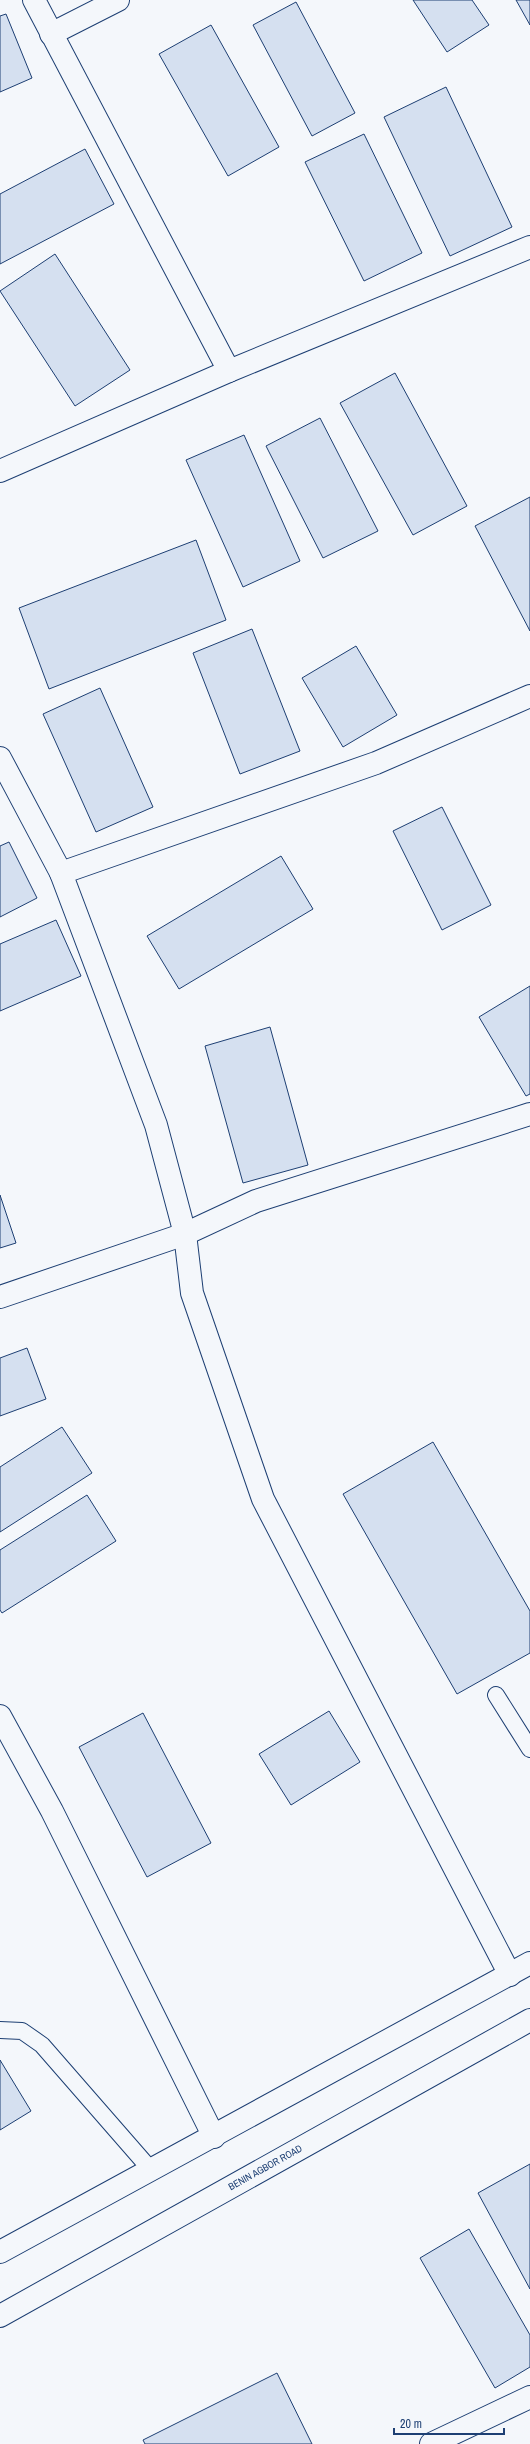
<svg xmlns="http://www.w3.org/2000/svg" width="530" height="2444" font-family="'Archivo Narrow',sans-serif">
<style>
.building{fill:#d5e0f0;stroke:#1d3f73}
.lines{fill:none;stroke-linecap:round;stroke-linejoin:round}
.lane-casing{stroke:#1d3f73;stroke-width:18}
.street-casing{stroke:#1d3f73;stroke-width:24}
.highway-casing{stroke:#1d3f73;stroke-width:24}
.lane{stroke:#f4f7fb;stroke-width:16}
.street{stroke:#f4f7fb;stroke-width:22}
.highway{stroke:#f4f7fb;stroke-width:22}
.labels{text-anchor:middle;stroke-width:3;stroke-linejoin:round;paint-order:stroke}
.street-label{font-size:10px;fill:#1d3f73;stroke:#f4f7fb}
</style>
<rect width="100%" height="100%" fill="#f4f7fb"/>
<!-- building -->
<g class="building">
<polygon points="413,0 472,0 489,25 447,52"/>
<polygon points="516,0 530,0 530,25"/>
<polygon points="296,2 355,113 312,136 253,25"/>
<polygon points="6,14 32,78 0,92 0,16"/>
<polygon points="211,25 279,147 228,176 159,54"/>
<polygon points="446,87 512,227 450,256 384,117"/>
<polygon points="364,134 422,253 364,281 305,162"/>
<polygon points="85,149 114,204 0,264 0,194"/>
<polygon points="55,254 130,370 75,406 0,291"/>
<polygon points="395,373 467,506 413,535 340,403"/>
<polygon points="320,418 378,531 323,558 266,446"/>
<polygon points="244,435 300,561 243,587 186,460"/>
<polygon points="530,497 530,631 475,526"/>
<polygon points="196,540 226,620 49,689 19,608"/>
<polygon points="252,629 300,751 240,774 193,653"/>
<polygon points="356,646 397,715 343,747 302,678"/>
<polygon points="100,688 153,807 96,832 43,714"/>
<polygon points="442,807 491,905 442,930 393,831"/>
<polygon points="9,842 37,898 0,917 0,846"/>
<polygon points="281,856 313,909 179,989 147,936"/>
<polygon points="56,920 81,976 0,1011 0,944"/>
<polygon points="530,986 530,1094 526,1096 479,1017"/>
<polygon points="270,1027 308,1165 243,1183 205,1046"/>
<polygon points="0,1195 16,1243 0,1248"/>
<polygon points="27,1348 46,1399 0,1416 0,1358"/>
<polygon points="62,1427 92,1473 0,1532 0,1467"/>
<polygon points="433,1442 530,1611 530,1653 457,1694 343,1494"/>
<polygon points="87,1495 116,1541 2,1613 0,1610 0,1550"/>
<polygon points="329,1711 360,1762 291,1805 259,1754"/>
<polygon points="143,1713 211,1843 147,1877 79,1747"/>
<polygon points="0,2060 31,2111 0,2130"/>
<polygon points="530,2164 530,2289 478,2193"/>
<polygon points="469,2229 530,2335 530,2367 495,2388 420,2258"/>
<polygon points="277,2373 312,2444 145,2444 143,2440"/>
</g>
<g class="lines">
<defs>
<g id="lane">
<polyline points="496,1695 530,1749"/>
<polyline points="0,2030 22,2031 42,2045 151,2170"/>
</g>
<g id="street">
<polyline points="34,0 229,371"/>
<polyline points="51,34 118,0"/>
<polyline points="0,471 229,371 530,247"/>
<polyline points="0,758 61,873 156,1125 185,1234 192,1293 263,1499 510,1975"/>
<polyline points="61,873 376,763 530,696"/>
<polyline points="0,1297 185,1234 256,1201 530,1114"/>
<polyline points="0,1716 52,1811 214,2137"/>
<polyline points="431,2444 530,2397"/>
</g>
<g id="highway">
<polyline points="0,2252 530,1963"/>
<polyline points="0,2316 530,2020"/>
</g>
</defs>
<!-- lane casing -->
<use href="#lane" class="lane-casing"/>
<!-- street casing -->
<use href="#street" class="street-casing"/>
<!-- highway casing -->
<use href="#highway" class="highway-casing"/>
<!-- lane -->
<use href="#lane" class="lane"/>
<!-- street -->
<use href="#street" class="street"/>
<!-- highway -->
<use href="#highway" class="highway"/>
</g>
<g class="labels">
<!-- street labels -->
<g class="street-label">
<text transform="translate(265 2167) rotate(-29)" y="4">BENIN AGBOR ROAD</text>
</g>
</g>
<!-- scale -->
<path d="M394 2428v6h110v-6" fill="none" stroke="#1d3f73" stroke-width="2"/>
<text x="400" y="2428" font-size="12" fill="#1d3f73" stroke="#f4f7fb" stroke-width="3" paint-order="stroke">20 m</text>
</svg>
